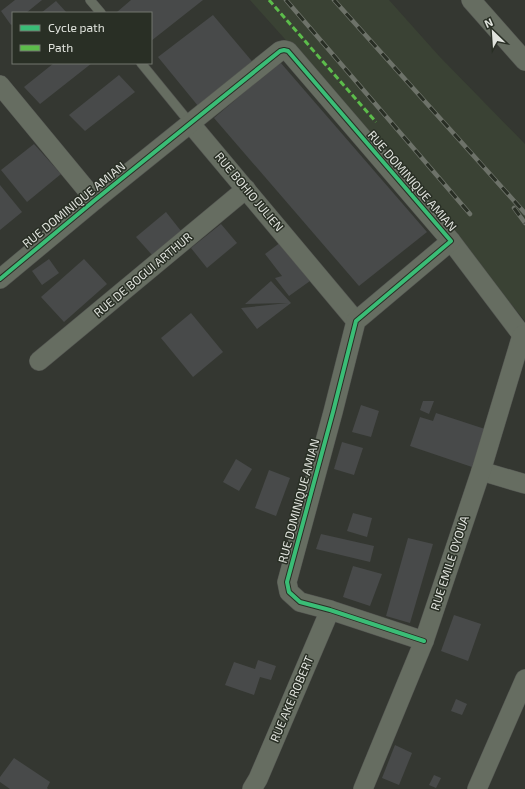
<svg xmlns="http://www.w3.org/2000/svg" width="525" height="789" font-family="'Exo 2',sans-serif">
<style>
.built{fill:#3a4234}
.building{fill:#484a4a}
.lines{fill:none;stroke-linecap:round;stroke-linejoin:round}
.lane-casing{stroke:#535551;stroke-width:10}
.street-casing{stroke:#535551;stroke-width:20}
.lane{stroke:#666d61;stroke-width:9}
.street{stroke:#666d61;stroke-width:19}
.rail-casing{stroke:#6d7269;stroke-width:4.5}
.rail{stroke:#292f25;stroke-width:3;stroke-dasharray:9;stroke-linecap:butt}
.quiet{stroke:#5cbc4b;stroke-width:3;stroke-dasharray:6 3;stroke-linecap:butt}
.cycleway-casing{stroke:#292f25;stroke-width:6}
.cycleway{stroke:#3abd76;stroke-width:4}
.labels{text-anchor:middle;stroke-width:3;stroke-linejoin:round;paint-order:stroke}
.street-label{font-size:12px;fill:#e0e3dd;stroke:#292f25}
</style>
<rect width="100%" height="100%" fill="#343731"/>
<!-- built -->
<polygon class="built" points="250,0 389,0 439,56 525,144 525,321 368,132"/>
<!-- building -->
<g class="building">
<polygon points="15,0 42,0 26,13 13,13 13,24 11,25 1,11"/>
<polygon points="131,0 203,0 151,41 151,13 118,13 117,12"/>
<polygon points="56,1 67,13 41,13"/>
<polygon points="213,15 256,66 203,112 158,57"/>
<polygon points="280,62 427,232 359,286 214,118"/>
<polygon points="54,63 92,63 40,104 24,87"/>
<polygon points="119,75 135,92 85,131 69,115"/>
<polygon points="34,144 61,174 27,202 1,170"/>
<polygon points="0,185 22,212 0,230"/>
<polygon points="166,212 181,231 152,255 136,237"/>
<polygon points="221,224 237,243 207,268 191,248"/>
<polygon points="281,242 310,281 289,296 275,278 282,276 265,254"/>
<polygon points="49,259 59,273 42,285 32,271"/>
<polygon points="84,259 107,284 64,322 41,297"/>
<polygon points="271,281 291,303 257,329 241,308 288,303 245,304"/>
<polygon points="191,313 223,352 193,377 161,338"/>
<polygon points="423,401 434,401 429,414 420,410"/>
<polygon points="361,405 379,411 371,437 352,432"/>
<polygon points="436,413 485,429 472,467 410,446 420,417 433,421"/>
<polygon points="342,442 363,448 354,475 334,469"/>
<polygon points="236,459 252,469 239,491 223,482"/>
<polygon points="269,470 290,478 276,516 255,508"/>
<polygon points="353,513 372,518 367,537 347,531"/>
<polygon points="321,534 374,546 370,562 316,549"/>
<polygon points="408,538 433,544 410,623 386,616"/>
<polygon points="353,566 382,574 370,606 343,597"/>
<polygon points="454,615 481,624 468,661 441,651"/>
<polygon points="258,660 276,666 271,680 260,677 254,695 225,685 234,662 255,669"/>
<polygon points="456,699 467,704 462,715 451,711"/>
<polygon points="395,745 412,753 399,785 382,778"/>
<polygon points="14,758 50,782 47,788 48,789 10,789 0,782 0,777"/>
<polygon points="434,775 441,778 436,788 429,785"/>
</g>
<g class="lines">
<defs>
<g id="lane">
<polyline points="90,0 101,13"/>
<polyline points="141,63 190,123"/>
</g>
<g id="street">
<polyline points="471,0 525,61"/>
<polyline points="0,85 95,200"/>
<polyline points="190,123 356,321"/>
<polyline points="451,241 522,335"/>
<polyline points="0,279 95,200 280,51 284,50 288,51 451,241 356,321 333,412 287,582 289,592 300,602 330,610 424,641"/>
<polyline points="39,361 246,189"/>
<polyline points="481,471 525,484"/>
<polyline points="252,789 258,779 330,610"/>
<polyline points="363,789 424,641 481,471 522,335 525,337"/>
<polyline points="477,789 525,679"/>
</g>
</defs>
<!-- lane casing -->
<use href="#lane" class="lane-casing"/>
<!-- street casing -->
<use href="#street" class="street-casing"/>
<!-- lane -->
<use href="#lane" class="lane"/>
<!-- street -->
<use href="#street" class="street"/>
<defs>
<g id="rail">
<polyline points="286,0 470,214"/>
<polyline points="334,0 525,213"/>
<polyline points="514,208 525,223"/>
</g>
</defs>
<!-- rail casing -->
<use href="#rail" class="rail-casing"/>
<!-- rail -->
<use href="#rail" class="rail"/>
<!-- quiet -->
<polyline class="quiet" points="269,0 376,122"/>
<defs>
<polyline id="cycleway" points="0,279 95,200 280,51 284,50 288,51 451,241 356,321 333,412 287,582 289,592 300,602 330,610 424,641"/>
</defs>
<!-- cycleway casing -->
<use href="#cycleway" class="cycleway-casing"/>
<!-- cycleway -->
<use href="#cycleway" class="cycleway"/>
</g>
<g class="labels">
<!-- street labels -->
<g class="street-label">
<text transform="translate(412 181) rotate(49)" y="4">RUE DOMINIQUE AMIAN</text>
<text transform="translate(249 192) rotate(50)" y="4">RUE BOHIO JULIEN</text>
<text transform="translate(74 205) rotate(-39)" y="4">RUE DOMINIQUE AMIAN</text>
<text transform="translate(143 275) rotate(-40)" y="4">RUE DE BOGUI ARTHUR</text>
<text transform="translate(299 501) rotate(-75)" y="4">RUE DOMINIQUE AMIAN</text>
<text transform="translate(450 563) rotate(-72)" y="4">RUE EMILE OYOUA</text>
<text transform="translate(292 699) rotate(-67)" y="4">RUE AKE ROBERT</text>
</g>
</g>
<!-- legend -->
<rect x="12" y="12" width="140" height="52" fill="#292f25" stroke="#72776f"/>
<rect x="20" y="25" width="20" height="6" fill="#3abd76" stroke="#72776f"/>
<text x="48" y="32" font-size="12" fill="#e0e3dd">Cycle path</text>
<rect x="20" y="45" width="20" height="6" fill="#5cbc4b" stroke="#72776f"/>
<text x="48" y="52" font-size="12" fill="#e0e3dd">Path</text>
<!-- north arrow -->
<g transform="translate(493 32) rotate(335)" stroke="#292f25" stroke-width="3" paint-order="stroke">
<path d="M0-3L7 15L0 10L-7 15Z" fill="#e0e3dd"/>
<text y="-6" font-size="11" font-weight="bold" text-anchor="middle" fill="#e0e3dd">N</text>
</g>
</svg>
